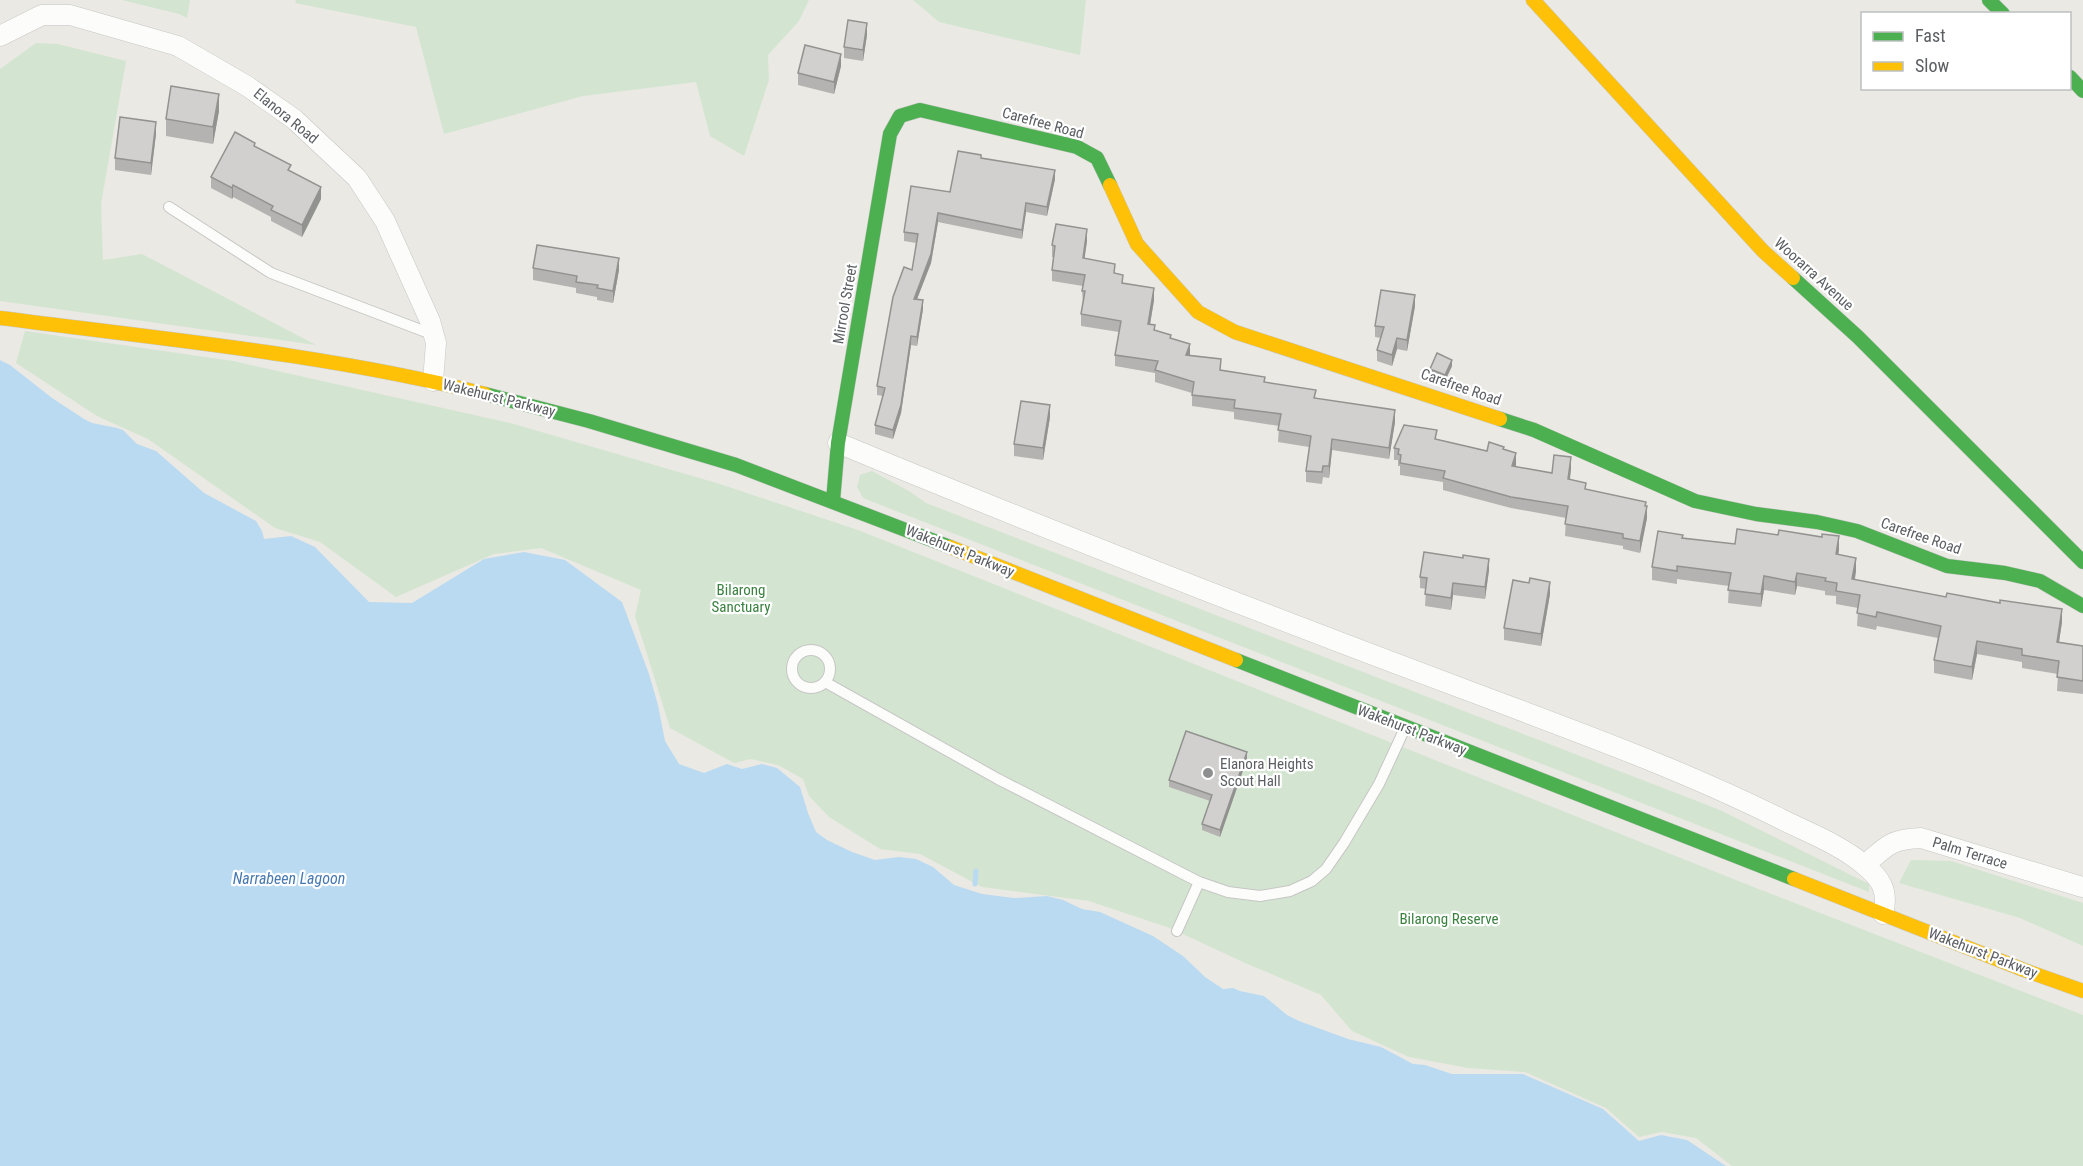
<svg xmlns="http://www.w3.org/2000/svg" width="2083" height="1166" font-family="'Roboto Condensed',sans-serif">
<style>
.green{fill:#d3e5d1}
.water{fill:#badaf2}
.lines{fill:none;stroke-linecap:round;stroke-linejoin:round}
.stream{stroke:#badaf2;stroke-width:5}
.lane-casing{stroke:#c6c6c5;stroke-width:12}
.street-casing{stroke:#c6c6c5;stroke-width:21}
.fast-casing{stroke:#c7c7c6;stroke-width:15}
.slow-casing{stroke:#c7c7c6;stroke-width:15}
.lane{stroke:#fcfcfb;stroke-width:10}
.street{stroke:#fcfcfb;stroke-width:20}
.fast{stroke:#4caf50;stroke-width:14}
.slow{stroke:#ffc107;stroke-width:14}
.wall{fill:#b4b3b1}
.shaded-wall{fill:#929290}
.building{fill:#d1d0ce;stroke:#929290;stroke-width:1.5}
.poi-dot{fill:#8d8f90;stroke:#fff;stroke-width:2}
.labels{text-anchor:middle;stroke-width:4.5;stroke-linejoin:round;paint-order:stroke}
.street-label{font-size:15px;fill:#5b5e62;stroke:#fff}
.park-label{font-size:15px;fill:#3b8140;stroke:#fff}
.poi-label{font-size:15px;fill:#5b5e62;stroke:#fff;text-anchor:start}
.water-label{font-size:16px;font-style:italic;fill:#4879b1;stroke:#fff}
</style>
<rect width="100%" height="100%" fill="#eae9e4"/>
<!-- green -->
<g class="green">
<polygon points="122,0 190,0 187,18 179,14"/>
<polygon points="296,0 809,0 799,21 768,55 769,80 744,156 710,136 696,82 583,96 444,134 416,27 295,3"/>
<polygon points="913,0 1086,0 1080,55 939,22"/>
<polygon points="36,43 58,44 126,61 101,204 103,260 142,254 316,345 0,301 0,69"/>
<polygon points="25,331 233,361 514,424 720,484 858,530 1756,888 2083,1015 2083,1166 1732,1166 1696,1138 1662,1132 1639,1137 1606,1108 1525,1072 1468,1068 1409,1057 1352,1031 1321,995 1245,963 1170,928 1089,901 982,887 920,854 880,849 829,817 809,796 803,779 778,765 751,759 734,763 670,728 635,616 641,590 541,548 494,554 396,597 320,542 275,528 148,439 97,416 16,363"/>
<polygon points="872,471 909,491 926,503 1720,810 1869,884 1869,892 863,498 857,487 860,475"/>
<polygon points="1911,860 1951,861 2083,903 2083,946 2020,918 1899,883"/>
</g>
<!-- water -->
<polygon class="water" points="0,360 10,365 52,398 84,419 92,423 117,428 123,430 137,444 156,451 204,493 256,521 262,531 264,539 291,536 315,547 369,602 412,603 484,559 524,552 565,560 622,602 649,674 658,705 665,741 679,764 704,773 727,764 742,769 762,764 777,768 800,787 808,813 816,832 827,840 852,852 875,860 899,857 916,859 933,867 954,885 982,894 1014,898 1047,896 1063,900 1082,909 1100,912 1153,936 1183,956 1205,977 1223,989 1233,988 1240,991 1264,996 1287,1015 1299,1021 1348,1039 1381,1047 1413,1064 1425,1065 1452,1074 1523,1074 1603,1109 1639,1141 1661,1135 1687,1140 1726,1166 0,1166"/>
<g class="lines">
<!-- stream -->
<polyline class="stream" points="975,884 976,871"/>
<defs>
<g id="lane">
<polyline points="169,207 271,273 434,335"/>
<circle cx="811" cy="669" r="19"/>
<polyline points="825,682 998,779 1199,882 1228,892 1260,896 1290,891 1312,881 1326,869 1344,843 1379,784 1405,728"/>
<polyline points="1177,931 1199,882"/>
</g>
<g id="street">
<polyline points="0,36 42,15 70,15 178,46 247,86 294,119 357,178 385,221 430,321 436,343 433,381"/>
<path d="M 838,443 C 1050,531 1263,614 1477,694 C 1580,733 1683,770 1781,819 C 1809,833 1839,844 1863,864 C 1881,878 1889,891 1883,914"/>
<path d="M 1865,865 C 1886,846 1891,839 1921,838 L 2082,887"/>
</g>
<g id="fast">
<polyline points="1989,0 2003,14"/>
<polyline points="2070,77 2083,91"/>
<polyline points="1793,278 1858,337 2083,562"/>
<polyline points="485,394 589,421 736,465 950,547"/>
<polyline points="1500,419 1534,430 1695,501 1756,514 1817,522 1857,531 1947,566 2005,573 2040,581 2083,606"/>
<polyline points="833,501 838,443 890,134 900,116 920,110 1077,147 1097,158 1110,185"/>
<polyline points="1236,660 1794,879"/>
</g>
<g id="slow">
<polyline points="1533,0 1763,251 1793,278"/>
<polyline points="1110,185 1137,244 1198,312 1235,332 1500,419"/>
<path d="M 0,318 C 161,339 327,354 485,394"/>
<polyline points="950,547 1236,660"/>
<polyline points="1794,879 2024,970 2083,991"/>
</g>
</defs>
<!-- lane casing -->
<use href="#lane" class="lane-casing"/>
<!-- street casing -->
<use href="#street" class="street-casing"/>
<!-- fast casing -->
<use href="#fast" class="fast-casing"/>
<!-- slow casing -->
<use href="#slow" class="slow-casing"/>
<!-- lane -->
<use href="#lane" class="lane"/>
<!-- street -->
<use href="#street" class="street"/>
<!-- fast -->
<use href="#fast" class="fast"/>
<!-- slow -->
<use href="#slow" class="slow"/>
</g>
<!-- wall -->
<g class="wall">
<polygon points="867,35 863,61 844,58 844,47"/>
<polygon points="841,66 834,94 798,85 798,73"/>
<polygon points="219,111 213,144 166,136 166,119"/>
<polygon points="156,134 151,175 115,170 115,158"/>
<polygon points="255,146 291,172 321,199 302,237 271,221 271,217 233,197 232,199 211,188 211,177"/>
<polygon points="981,158 1055,179 1047,216 1026,212 1022,239 938,222 931,263 917,299 923,309 917,346 911,345 901,413 893,439 875,434 875,425 883,396 877,395 877,386 912,270 916,243 904,241 904,232 950,192"/>
<polygon points="1087,241 1084,259 1115,273 1123,283 1154,300 1150,325 1155,330 1171,338 1190,355 1221,370 1265,382 1395,422 1389,459 1332,450 1329,478 1323,477 1322,484 1306,482 1306,471 1309,447 1278,442 1279,426 1234,419 1234,412 1192,406 1192,393 1155,382 1155,373 1115,366 1115,355 1119,332 1081,326 1081,314 1083,302 1082,291 1083,286 1052,281 1052,270 1054,257 1052,257 1052,245"/>
<polygon points="533,268 619,270 613,303 597,300 597,297 576,293 576,288 533,280"/>
<polygon points="1415,306 1407,351 1397,349 1392,366 1377,361 1377,350 1381,338 1375,337 1375,326"/>
<polygon points="1452,366 1445,381 1430,375 1430,369"/>
<polygon points="1050,417 1043,460 1014,456 1014,444"/>
<polygon points="1437,439 1487,451 1504,449 1516,465 1515,467 1552,473 1571,469 1570,480 1586,489 1646,506 1647,518 1640,553 1623,549 1623,546 1565,536 1566,518 1511,508 1443,490 1443,482 1400,475 1400,466 1398,466 1398,460 1394,460 1394,448"/>
<polygon points="1683,538 1735,544 1839,550 1838,555 1856,571 1855,580 2062,622 2059,642 2083,646 2083,694 2057,691 2058,674 2022,668 2022,662 1977,654 1972,680 1934,673 1934,660 1938,638 1877,626 1876,630 1857,626 1858,608 1836,604 1836,596 1825,595 1825,591 1797,586 1795,595 1764,590 1761,607 1728,603 1729,586 1677,579 1677,584 1652,580 1652,567"/>
<polygon points="1489,570 1485,599 1453,595 1451,610 1425,606 1426,589 1420,588 1420,577"/>
<polygon points="1550,594 1541,646 1504,640 1504,628"/>
<polygon points="1247,759 1220,837 1202,830 1202,824 1210,801 1169,787 1169,780"/>
</g>
<!-- shaded-wall -->
<g class="shaded-wall">
<polygon points="867,23 867,35 863,61 863,50"/>
<polygon points="841,54 841,66 834,94 834,82"/>
<polygon points="219,94 219,111 213,144 213,127"/>
<polygon points="156,122 156,134 151,175 151,163"/>
<polygon points="1055,170 1055,179 1047,216 1047,207"/>
<polygon points="233,185 233,197 232,199 232,188"/>
<polygon points="321,187 321,199 302,237 302,225"/>
<polygon points="1026,203 1026,212 1022,239 1022,230"/>
<polygon points="938,213 938,222 931,263 914,307 914,299"/>
<polygon points="1087,229 1087,241 1083,270 1083,258"/>
<polygon points="619,258 619,270 613,303 613,291"/>
<polygon points="1154,288 1154,300 1148,336 1148,324"/>
<polygon points="1415,295 1415,306 1407,351 1407,340"/>
<polygon points="923,300 923,309 917,346 917,337"/>
<polygon points="911,336 911,345 901,413 893,439 893,430"/>
<polygon points="1397,338 1397,349 1392,366 1392,355"/>
<polygon points="1190,344 1190,355 1186,355"/>
<polygon points="1452,360 1452,366 1445,381 1445,375"/>
<polygon points="1050,405 1050,417 1043,460 1043,448"/>
<polygon points="1395,410 1395,422 1389,459 1389,448"/>
<polygon points="1332,439 1332,450 1329,478 1329,466"/>
<polygon points="1516,453 1516,465 1512,478 1512,466"/>
<polygon points="1571,457 1571,469 1568,491 1568,479"/>
<polygon points="1646,502 1646,512 1647,506 1647,518 1640,553 1640,541"/>
<polygon points="1839,536 1839,550 1836,567 1836,554"/>
<polygon points="1856,558 1856,571 1852,592 1852,579"/>
<polygon points="1489,559 1489,570 1485,599 1485,587"/>
<polygon points="1797,573 1797,586 1795,595 1795,582"/>
<polygon points="1764,576 1764,590 1761,607 1761,594"/>
<polygon points="1550,582 1550,594 1541,646 1541,634"/>
<polygon points="1453,583 1453,595 1451,610 1451,598"/>
<polygon points="2062,609 2062,622 2057,655 2057,642"/>
<polygon points="1977,641 1977,654 1972,680 1972,667"/>
<polygon points="1247,752 1247,759 1220,837 1220,830"/>
</g>
<!-- building -->
<g class="building">
<polygon points="848,20 867,23 863,50 844,47"/>
<polygon points="805,45 841,54 834,82 798,73"/>
<polygon points="171,86 219,94 213,127 166,119"/>
<polygon points="120,117 156,122 151,163 115,158"/>
<polygon points="235,132 255,143 254,146 291,165 288,170 321,187 302,225 271,210 273,206 233,185 232,188 211,177"/>
<polygon points="958,151 981,155 981,158 1055,170 1047,207 1026,203 1022,230 938,213 931,254 914,299 923,300 917,337 911,336 901,405 893,430 875,425 885,388 877,386 893,297 904,267 912,270 918,234 904,232 911,186 950,192"/>
<polygon points="1056,224 1087,229 1083,258 1115,264 1114,273 1123,275 1122,283 1154,288 1148,324 1155,325 1154,330 1171,335 1170,338 1190,344 1186,355 1221,359 1220,370 1265,377 1264,382 1316,390 1314,398 1395,410 1389,448 1332,439 1329,466 1323,466 1322,472 1306,471 1311,436 1278,430 1281,414 1234,408 1235,400 1192,395 1194,382 1155,370 1158,361 1115,355 1121,321 1081,314 1085,291 1082,291 1085,275 1052,270 1055,246 1052,245"/>
<polygon points="537,245 619,258 613,291 597,288 598,285 576,282 577,276 533,268"/>
<polygon points="1381,290 1415,295 1407,340 1397,338 1392,355 1377,350 1384,327 1375,326"/>
<polygon points="1437,353 1452,360 1445,375 1430,369"/>
<polygon points="1021,401 1050,405 1043,448 1014,444"/>
<polygon points="1404,425 1437,430 1435,439 1487,451 1489,442 1504,447 1503,449 1516,453 1512,466 1552,473 1554,455 1571,457 1568,479 1586,483 1585,489 1646,502 1645,506 1647,506 1640,541 1623,538 1623,534 1565,524 1568,506 1511,497 1443,478 1445,471 1400,463 1401,455 1398,454 1399,449 1394,448"/>
<polygon points="1737,529 1778,535 1779,530 1822,537 1822,534 1839,536 1836,554 1856,558 1852,579 1946,597 1947,593 2000,603 2000,600 2062,609 2057,642 2083,646 2083,681 2057,677 2059,661 2022,655 2022,649 1977,641 1972,667 1934,660 1941,626 1877,612 1876,617 1857,613 1860,595 1836,591 1837,583 1825,581 1826,578 1797,573 1795,582 1764,576 1761,594 1728,590 1731,573 1677,566 1677,571 1652,567 1658,531 1683,535 1682,538 1735,544"/>
<polygon points="1424,552 1463,558 1463,555 1489,559 1485,587 1453,583 1451,598 1425,594 1427,578 1420,577"/>
<polygon points="1530,578 1550,582 1541,634 1504,628 1513,580 1529,583"/>
<polygon points="1186,731 1247,752 1220,830 1202,824 1212,795 1169,780"/>
</g>
<!-- markers -->
<circle class="poi-dot" cx="1208" cy="773" r="6"/>
<g class="labels">
<!-- street labels -->
<g class="street-label">
<text transform="translate(286 116) rotate(39)" y="5">Elanora Road</text>
<text transform="translate(1043 123) rotate(15)" y="5">Carefree Road</text>
<text transform="translate(1814 274) rotate(42)" y="5">Woorarra Avenue</text>
<text transform="translate(845 304) rotate(-80)" y="5">Mirrool Street</text>
<text transform="translate(1461 387) rotate(19)" y="5">Carefree Road</text>
<text transform="translate(499 398) rotate(14)" y="5">Wakehurst Parkway</text>
<text transform="translate(1921 536) rotate(19)" y="5">Carefree Road</text>
<text transform="translate(960 551) rotate(22)" y="5">Wakehurst Parkway</text>
<text transform="translate(1412 730) rotate(21)" y="5">Wakehurst Parkway</text>
<text transform="translate(1970 853) rotate(17)" y="5">Palm Terrace</text>
<text transform="translate(1983 953) rotate(21)" y="5">Wakehurst Parkway</text>
</g>
<!-- park labels -->
<g class="park-label">
<text x="741" y="595">Bilarong<tspan x="741" dy="17">Sanctuary</tspan></text>
<text x="1449" y="924">Bilarong Reserve</text>
</g>
<!-- poi labels -->
<g class="poi-label">
<text x="1220" y="769">Elanora Heights<tspan x="1220" dy="17">Scout Hall</tspan></text>
</g>
<!-- water labels -->
<g class="water-label">
<text x="289" y="884">Narrabeen Lagoon</text>
</g>
</g>
<!-- legend -->
<rect x="1861" y="12" width="210" height="78" fill="#ffffff" stroke="#bdbfc0" stroke-width="1.5"/>
<rect x="1873" y="32" width="30" height="9" fill="#4caf50" stroke="#bdbfc0" stroke-width="1.5"/>
<text x="1915" y="42" font-size="18" fill="#5b5e62">Fast</text>
<rect x="1873" y="62" width="30" height="9" fill="#ffc107" stroke="#bdbfc0" stroke-width="1.5"/>
<text x="1915" y="72" font-size="18" fill="#5b5e62">Slow</text>
</svg>
